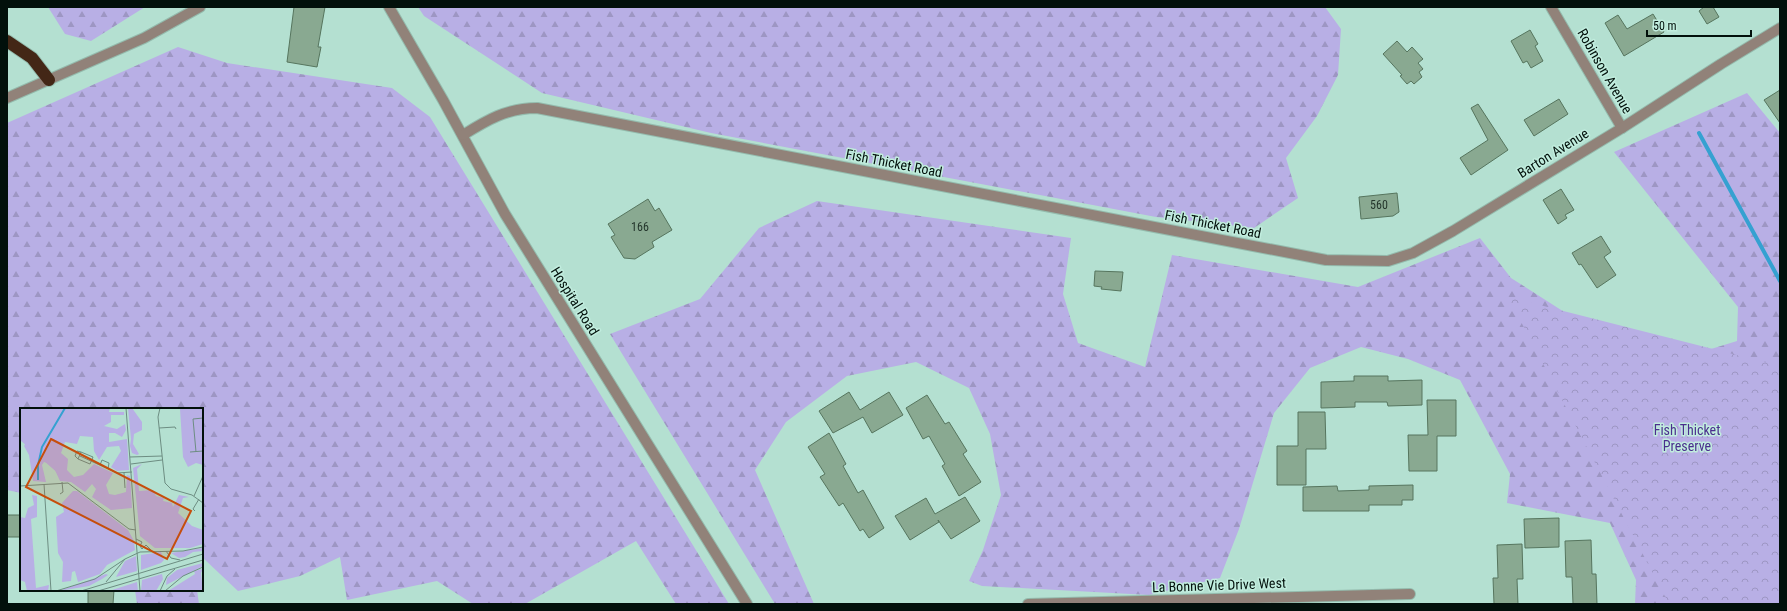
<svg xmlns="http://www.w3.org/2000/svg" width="1787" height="611" font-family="'Roboto Condensed',sans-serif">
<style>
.forest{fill:url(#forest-firs)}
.park{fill:url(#park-crowns)}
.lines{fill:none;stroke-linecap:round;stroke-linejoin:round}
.stream{stroke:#35a1d1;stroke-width:4}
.building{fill:#89a991;stroke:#56755e}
.minor-casing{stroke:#94bbad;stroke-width:12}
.highway-casing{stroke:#94bbad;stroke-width:14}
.minor{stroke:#918279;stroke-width:10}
.highway{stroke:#432716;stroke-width:12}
.labels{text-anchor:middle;stroke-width:3;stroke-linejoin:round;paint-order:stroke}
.number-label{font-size:12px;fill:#24362c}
.street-label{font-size:14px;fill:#02100b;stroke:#c1edde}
.park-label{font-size:14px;fill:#4a2e8d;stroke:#c1edde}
.inset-river{fill:none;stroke:#35a1d1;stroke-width:2}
.inset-road{fill:none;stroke:#6d8d82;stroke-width:1}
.view{fill:#c64e0c;fill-opacity:0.15;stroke:#c64e0c;stroke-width:2}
.inset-edge{fill:none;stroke:#02100b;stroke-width:2}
</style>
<defs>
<pattern id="forest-firs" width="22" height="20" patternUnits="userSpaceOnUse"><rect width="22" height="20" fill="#b8afe5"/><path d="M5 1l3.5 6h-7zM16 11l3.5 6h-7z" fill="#9d96c3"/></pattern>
<pattern id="park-crowns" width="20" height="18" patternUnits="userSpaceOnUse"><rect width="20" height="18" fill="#b8afe5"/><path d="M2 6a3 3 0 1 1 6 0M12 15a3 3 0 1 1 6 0" fill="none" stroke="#9d96c3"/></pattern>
</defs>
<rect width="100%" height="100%" fill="#b4e0d1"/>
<!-- forest -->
<g class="forest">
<polygon points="48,7 145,7 91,41 65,34"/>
<polygon points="418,7 1325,7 1341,29 1338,75 1317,116 1286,158 1298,198 1254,228 1156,217 711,133 542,93 424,16"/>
<polygon points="178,47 227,63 392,88 430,117 729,604 676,604 636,541 525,604 473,604 437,581 347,600 340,557 300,576 238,591 202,557 202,409 21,409 21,493 7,490 7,123"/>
<polygon points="1747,93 1780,133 1780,604 1635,604 1636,580 1610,523 1507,503 1510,474 1460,380 1408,359 1361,347 1310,368 1274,413 1239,529 1220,578 1149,595 982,586 969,581 983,550 1001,495 990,434 969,388 916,362 847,376 786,422 755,470 814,604 775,604 610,334 700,299 759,228 817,201 1071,238 1063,294 1078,343 1145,367 1172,255 1358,287 1480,238 1511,278 1608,340 1685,357 1737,341 1738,307 1614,152"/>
<polygon points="135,590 197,590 199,604 137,604"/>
</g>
<!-- park -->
<polygon class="park" points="1508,297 1780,366 1780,604 1669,604"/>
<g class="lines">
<!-- stream -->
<polyline class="stream" points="1699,133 1780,281"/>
</g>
<!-- building -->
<g class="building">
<polygon points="294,7 325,7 318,47 321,47 317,67 287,62"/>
<polygon points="1704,7 1713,7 1719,17 1707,24 1699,11"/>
<polygon points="1653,14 1664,32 1624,56 1605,23 1618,15 1627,29"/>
<polygon points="1530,30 1538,44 1535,46 1543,61 1531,68 1527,61 1523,63 1511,41"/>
<polygon points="1397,41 1407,52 1412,47 1423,59 1418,63 1423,69 1419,72 1422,77 1414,84 1411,81 1407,84 1400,76 1402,75 1383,54"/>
<polygon points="1780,90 1780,123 1764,100"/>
<polygon points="1559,99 1568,114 1534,136 1524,120"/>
<polygon points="1478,104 1508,150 1471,175 1460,158 1488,140 1471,108"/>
<polygon points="1561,189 1574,210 1565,215 1567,218 1558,224 1543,200"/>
<polygon points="1397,193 1399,212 1393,216 1361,219 1359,197"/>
<polygon points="648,199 655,211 659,208 672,230 652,242 654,247 635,259 624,258 611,237 615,235 608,224"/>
<polygon points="1601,236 1611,252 1604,257 1616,275 1597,288 1581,264 1579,265 1572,253"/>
<polygon points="1095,271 1123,272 1121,291 1101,289 1102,287 1094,286"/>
<polygon points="1354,376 1388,376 1388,381 1422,380 1422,405 1388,406 1387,402 1355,402 1355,407 1321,408 1321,382 1354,381"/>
<polygon points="849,392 860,410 889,392 903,415 872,433 863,417 833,433 819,411"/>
<polygon points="927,395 945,424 949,422 967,451 963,454 981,482 959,496 942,466 945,464 929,436 923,439 906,408"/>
<polygon points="1427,400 1456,400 1456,436 1437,436 1437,471 1409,471 1408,435 1428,435"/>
<polygon points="1298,412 1325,412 1326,449 1306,449 1306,485 1277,485 1277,446 1298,446"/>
<polygon points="829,433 846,464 843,466 858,493 863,490 884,528 869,538 863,529 860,531 843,503 839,506 820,477 825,474 808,447"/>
<polygon points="1413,485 1413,500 1402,500 1402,505 1369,505 1369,511 1303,511 1303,487 1337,486 1338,491 1369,490 1369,486"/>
<polygon points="965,497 980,521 951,539 938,520 939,522 910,540 895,516 926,498 935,514"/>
<rect x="7" y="515" width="14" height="22"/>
<polygon points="1559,518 1559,547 1525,548 1524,519"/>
<polygon points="1591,540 1592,574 1596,574 1597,604 1573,604 1572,577 1566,577 1565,541"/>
<polygon points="1522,544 1523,579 1517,579 1518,604 1494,604 1493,578 1498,578 1497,545"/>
<polygon points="88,590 114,590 113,604 88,604"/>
</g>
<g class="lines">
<defs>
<g id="minor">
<polyline points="389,7 443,100 505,214 747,604"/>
<polyline points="1551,7 1622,128"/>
<polyline points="7,98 144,38 200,7"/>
<path d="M 463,135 C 487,120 507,108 537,108 L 1326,260 L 1388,261 L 1413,253 L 1453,231 L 1622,128 L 1721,64 L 1780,28"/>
<polyline points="1028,604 1410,594"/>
</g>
<polyline id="highway" points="7,41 32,58 49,80"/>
</defs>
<!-- minor casing -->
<use href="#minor" class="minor-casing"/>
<!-- highway casing -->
<use href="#highway" class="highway-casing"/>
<!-- minor -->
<use href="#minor" class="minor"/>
<!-- highway -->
<use href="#highway" class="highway"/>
</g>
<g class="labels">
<!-- number labels -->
<g class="number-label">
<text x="1379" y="209">560</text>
<text x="640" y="231">166</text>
</g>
<!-- street labels -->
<g class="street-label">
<text transform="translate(1605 71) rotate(60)" y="5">Robinson Avenue</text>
<text transform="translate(1553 153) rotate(-32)" y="5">Barton Avenue</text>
<text transform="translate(894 163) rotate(11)" y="5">Fish Thicket Road</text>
<text transform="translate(1213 224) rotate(11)" y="5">Fish Thicket Road</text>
<text transform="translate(575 301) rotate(58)" y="5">Hospital Road</text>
<text transform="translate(1219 585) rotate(-2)" y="5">La Bonne Vie Drive West</text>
</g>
<!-- park labels -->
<g class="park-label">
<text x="1687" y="435">Fish Thicket<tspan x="1687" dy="16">Preserve</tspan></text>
</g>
</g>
<!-- overview -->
<g transform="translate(20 408)">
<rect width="183" height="183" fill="#b4e0d1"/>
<path d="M 0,0 L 90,0 L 89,4 L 104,4 L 104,7 L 91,7 L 91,14 L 84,18 L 97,21 L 105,16 L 106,22 L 102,29 L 95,25 L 89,25 L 89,34 L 107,31 L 109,62 L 97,63 L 91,59 L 101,43 L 99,38 L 87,39 L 79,52 L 74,43 L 73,29 L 60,28 L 57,36 L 45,34 L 41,45 L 48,51 L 47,62 L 54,69 L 63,67 L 74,56 L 93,65 L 86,77 L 89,86 L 95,87 L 106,84 L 107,67 L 110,68 L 112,100 L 91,102 L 72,89 L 76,81 L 72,76 L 65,84 L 51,74 L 40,73 L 34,60 L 28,55 L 24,54 L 22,57 L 26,74 L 13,73 L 9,47 L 4,38 L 8,32 L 4,29 L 0,34 ZM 108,0 L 112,0 L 122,14 L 122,22 L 114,26 L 113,36 L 119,46 L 117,47 L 112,45 L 110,38 L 111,31 ZM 183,0 L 183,57 L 176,55 L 168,59 L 163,49 L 160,1 ZM 122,56 L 117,61 L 119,83 L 133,82 L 136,88 L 144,90 L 143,93 L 152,95 L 153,99 L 159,87 L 169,89 L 163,90 L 158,105 L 172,118 L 183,122 L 183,136 L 170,140 L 135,140 L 120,128 L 113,60 ZM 53,83 L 57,83 L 108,122 L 114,133 L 115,142 L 87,157 L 80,166 L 58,174 L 55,163 L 52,164 L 51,173 L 42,174 L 43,154 L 38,145 L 36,109 L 44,104 L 42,95 ZM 12,87 L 17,88 L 17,109 L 11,111 L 16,180 L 29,177 L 28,183 L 7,183 L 5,174 L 0,172 L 0,109 L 5,110 L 8,100 L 14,97 ZM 183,140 L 183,143 L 173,144 L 165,149 L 159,150 L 151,145 ZM 141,144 L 144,152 L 141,155 L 121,162 L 121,147 ZM 116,148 L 117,163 L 96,169 L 105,153 ZM 183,155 L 183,158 L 146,177 L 147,170 L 157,162 ZM 183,161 L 181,165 L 183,183 L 148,183 L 175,166 L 174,163 ZM 86,166 L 88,167 L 82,171 L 69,178 L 39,183 ZM 142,166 L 143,171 L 136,183 L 121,183 L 122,172 ZM 117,174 L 118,183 L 89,183 Z" fill="#b8afe5"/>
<path d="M 0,0 L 78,0 L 80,25 L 40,25 L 40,67 L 0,32 Z" fill="#b8afe5"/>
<path class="inset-river" d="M 18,72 L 18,57 L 22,39 L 45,0"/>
<path class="inset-road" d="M 106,0 L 120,183M 140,0 L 138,9 L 145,75 L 151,81 L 172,87 L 183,95M 139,20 L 155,19 L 156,21M 61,44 L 73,49 L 70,56 L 58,51 ZM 170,44 L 183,43M 176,44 L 173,11 L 183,10M 60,48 L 97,65 L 112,64M 110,49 L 142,48M 58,51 L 55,48 L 57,43 L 61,44M 111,56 L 142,52M 80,57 L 82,52 L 89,55 L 88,61M 104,65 L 105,80M 24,76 L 31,183M 0,78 L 48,75 L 109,121 L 116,122M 40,86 L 43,84 L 42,74M 174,88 L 183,68M 175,103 L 173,101 L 179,91M 116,131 L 122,134 L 120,138 L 122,141 L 126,137 L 131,142M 146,143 L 151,150 L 160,152M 86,174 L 105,151M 36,183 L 75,171 L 105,151 L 120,144 L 163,143 L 183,139M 61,183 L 183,146M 78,183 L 183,152M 140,183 L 147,168 L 155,161M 145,183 L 163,168 L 183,159"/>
<path class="view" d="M 31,31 L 171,103 L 147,151 L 6,79 Z"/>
<rect width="183" height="183" class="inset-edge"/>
</g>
<!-- border -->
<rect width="1787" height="611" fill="none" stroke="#02100b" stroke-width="16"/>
<!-- scale -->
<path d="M1647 30v6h104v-6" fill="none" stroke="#02100b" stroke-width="2"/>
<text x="1653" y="30" font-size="12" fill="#02100b" stroke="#c1edde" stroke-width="3" paint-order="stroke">50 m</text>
</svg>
